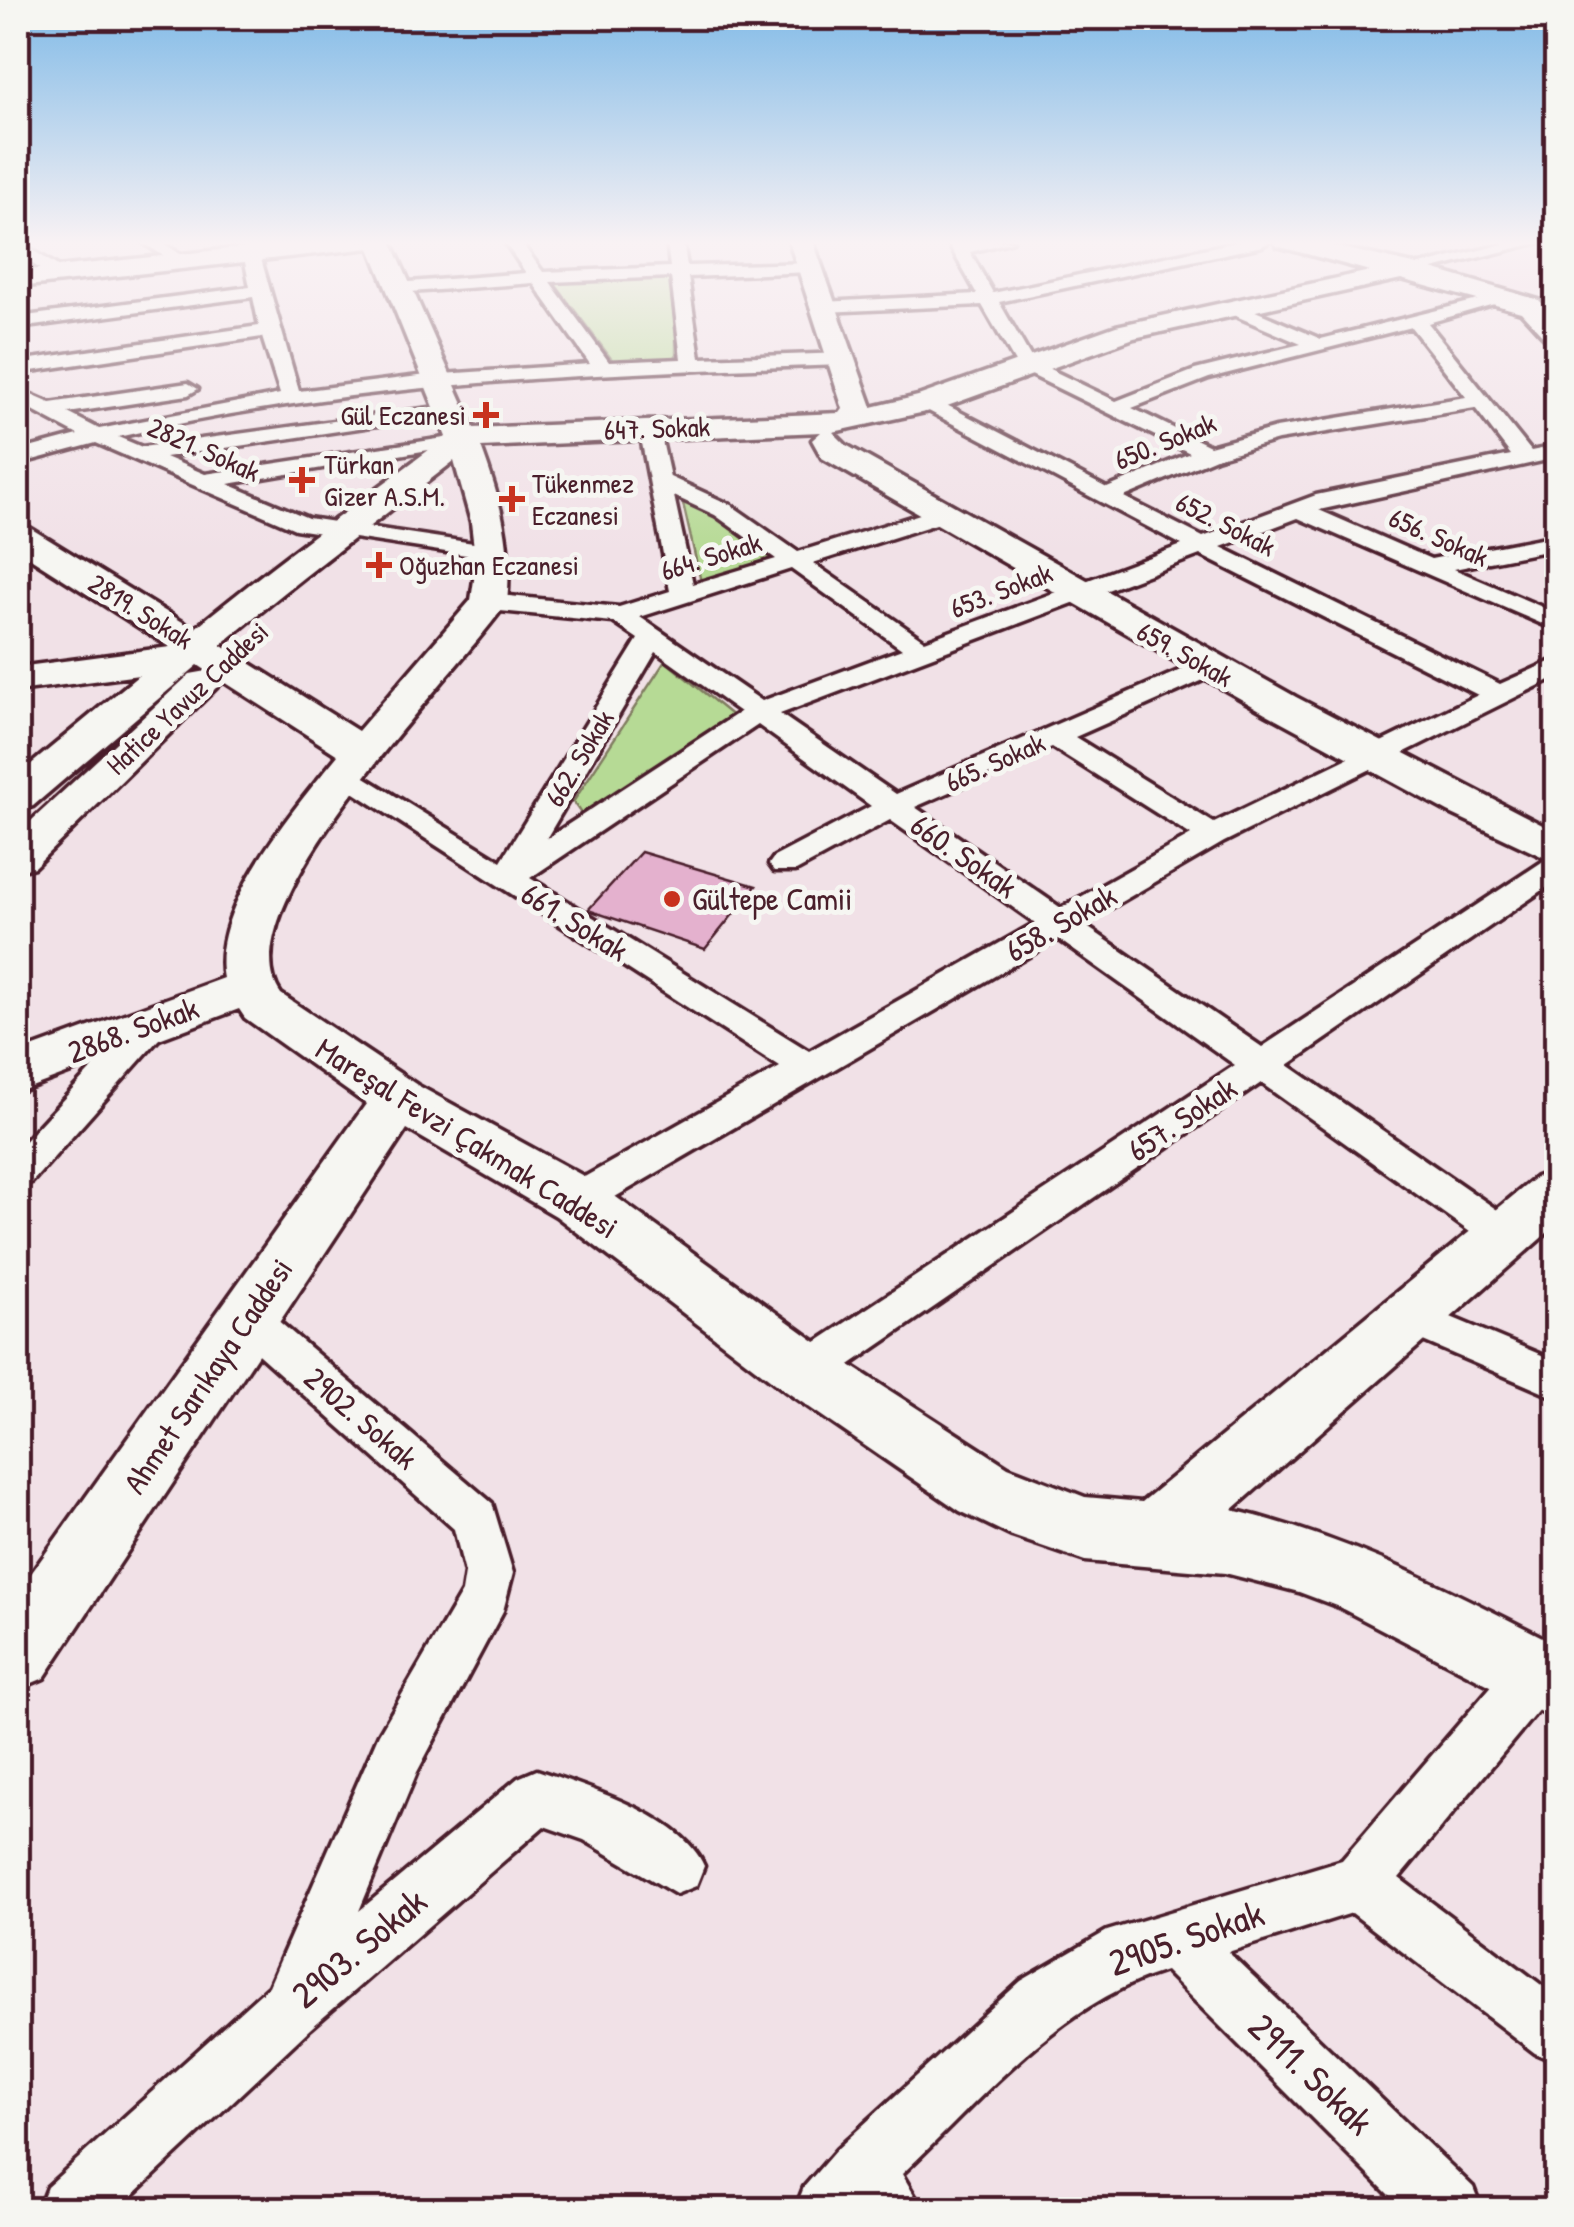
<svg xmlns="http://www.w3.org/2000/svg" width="1574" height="2227" font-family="'Patrick Hand',sans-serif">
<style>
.built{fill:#edd3e0}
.green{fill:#b6da95;stroke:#807c60;stroke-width:2.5}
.building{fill:#e4b1ce;stroke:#4a1f2b;stroke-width:2.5}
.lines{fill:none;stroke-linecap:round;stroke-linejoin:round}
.street-casing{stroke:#4a1f2b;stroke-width:7}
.secondary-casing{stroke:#4a1f2b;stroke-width:7}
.street{fill:#f6f6f2;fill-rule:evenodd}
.secondary{fill:#f6f6f2;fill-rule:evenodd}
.poi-dot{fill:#c8321e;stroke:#f6f6f2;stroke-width:4}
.labels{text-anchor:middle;stroke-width:10;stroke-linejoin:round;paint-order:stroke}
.far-poi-label{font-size:28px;fill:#4a1f2b;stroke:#f6f6f2;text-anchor:start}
.far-street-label{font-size:28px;fill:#4a1f2b;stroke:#f6f6f2}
.street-label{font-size:32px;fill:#4a1f2b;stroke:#f6f6f2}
.poi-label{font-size:32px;fill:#4a1f2b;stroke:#f6f6f2;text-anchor:start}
.near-street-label{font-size:38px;fill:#4a1f2b;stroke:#f6f6f2}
</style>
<rect width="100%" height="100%" fill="#f1e1e7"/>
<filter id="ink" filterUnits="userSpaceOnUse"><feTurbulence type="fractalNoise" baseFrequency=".01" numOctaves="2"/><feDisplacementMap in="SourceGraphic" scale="20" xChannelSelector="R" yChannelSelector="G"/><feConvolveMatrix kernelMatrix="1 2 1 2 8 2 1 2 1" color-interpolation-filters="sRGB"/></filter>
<g filter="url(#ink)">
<!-- built -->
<polygon class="built" points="1547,241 1556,241 1556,292 1502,290 1425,270"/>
<!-- green -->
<g class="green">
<polygon points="676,274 676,358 613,361 552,280"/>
<polygon points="682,499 713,514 774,561 701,582"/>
<polygon points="665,661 734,717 582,815 573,802"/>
</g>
<!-- building -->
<polygon class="building" points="641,852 756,886 705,949 588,910"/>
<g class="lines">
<defs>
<g id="street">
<polygon points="18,241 64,270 64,278 52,278 18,253"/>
<polygon points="141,241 160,241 188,259 174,263"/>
<path d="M 504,241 L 520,241 L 543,272 L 670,267 L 667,241 L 683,241 L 687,266 L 816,263 L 819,267 L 810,272 L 688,277 L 700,358 L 845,353 L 855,359 L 845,365 C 601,373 356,381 118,437 L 142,447 L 459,404 L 462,408 L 452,414 L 165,457 L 205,474 L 471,434 L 471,442 L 464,444 L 228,484 L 308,518 L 500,547 L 504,552 L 500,557 L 492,559 L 295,529 L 96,443 L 18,464 L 18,451 L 78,435 L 18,403 L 18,389 L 50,403 L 188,383 L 198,389 L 188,395 L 68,413 L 99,429 L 280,394 L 262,337 L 18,373 L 18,361 L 259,326 L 253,297 L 18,328 L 18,317 L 250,287 L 243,252 L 251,247 L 259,252 L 299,391 L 427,375 L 590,364 L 533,283 L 396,293 L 387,288 L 396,283 L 526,273 ZM 671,277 L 681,359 L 609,362 L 550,282 Z"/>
<path d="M 947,241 L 1013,241 L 970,252 L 993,293 L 1241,241 L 1270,241 L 1262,246 L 999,302 L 1033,361 L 1116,401 L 1195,370 L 1301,344 L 1229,313 L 1229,305 L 1241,305 L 1321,339 L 1506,293 L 1515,298 L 1428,323 L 1531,451 L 1556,446 L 1556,458 L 1319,510 L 1431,559 L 1556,535 L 1556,549 L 1454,569 L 1556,613 L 1556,630 L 1298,518 L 1221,547 L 1500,684 L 1556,659 L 1556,677 L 1224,842 L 1083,924 L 1262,1047 L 1545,860 L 1556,858 L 1556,881 L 1288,1065 L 1519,1225 L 1525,1236 L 1519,1247 L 1505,1252 L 1491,1247 L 1261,1083 L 822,1384 L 807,1389 L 792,1384 L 785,1371 L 792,1358 L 1235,1065 L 1058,939 L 591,1211 L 577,1215 L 563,1211 L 557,1200 L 563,1189 L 780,1067 L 330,777 L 335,771 L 355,771 L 501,861 L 638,639 L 613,622 L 489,610 L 476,602 L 489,594 L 619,607 L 670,591 L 639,427 L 642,423 L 649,421 L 659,427 L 670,477 L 731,505 L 798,552 L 936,509 L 952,509 L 952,519 L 813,563 L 925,641 L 1182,545 L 921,407 L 921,399 L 935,399 L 1107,488 L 1190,453 L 1019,369 L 982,305 L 823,312 L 814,307 L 823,302 L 977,294 ZM 1411,327 L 1466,397 L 1276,428 L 1210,446 L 1132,408 L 1209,378 ZM 1475,408 L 1511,455 L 1316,495 L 1203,537 L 1124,497 L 1216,458 L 1278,440 ZM 674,496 L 715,515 L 776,559 L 693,584 ZM 1200,555 L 1478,695 L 1214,823 L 1075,737 L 1217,674 L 1221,668 L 1217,662 L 1199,662 L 896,794 L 780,714 ZM 791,569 L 902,649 L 762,701 L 640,617 ZM 656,652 L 740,712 L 546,839 ZM 758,725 L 871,806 L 774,857 L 769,864 L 774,871 L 796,871 L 890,820 L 1035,923 L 809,1051 L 530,878 ZM 1052,747 L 1191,835 L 1061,908 L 915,807 Z"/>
<polygon points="1516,241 1544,241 1409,275 1400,270"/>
<polygon points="154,1011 166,1015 172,1023 166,1031 32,1182 18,1186 18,1148 142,1015"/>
<polygon points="1410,1300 1556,1361 1556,1398 1395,1329 1389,1317 1395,1305"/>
<path d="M 247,1302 L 262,1307 L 492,1503 L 513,1573 L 503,1611 L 417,1772 L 359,1911 L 518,1778 L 537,1770 C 586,1787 683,1816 704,1866 L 696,1886 L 676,1894 L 584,1840 L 544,1826 L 311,2028 L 117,2210 L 38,2210 L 47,2187 L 269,1986 L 379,1734 L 462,1592 L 465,1573 L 454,1529 L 232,1331 L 226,1319 L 232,1307 Z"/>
<path d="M 1537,1647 L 1556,1658 L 1555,1690 L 1399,1878 L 1556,1996 L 1556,2062 L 1535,2053 L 1352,1913 L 1228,1952 L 1473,2187 L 1482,2210 L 1404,2210 L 1165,1971 C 1058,2004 982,2099 902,2174 L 923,2210 L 795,2210 L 804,2187 L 837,2149 L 1021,1981 L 1107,1931 L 1342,1860 L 1519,1654 Z"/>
</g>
<path id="secondary" d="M 306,241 L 391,241 L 474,428 L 840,413 L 843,409 L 789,241 L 813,241 L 872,407 L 918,396 L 1116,326 L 1370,271 L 1277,246 L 1274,241 L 1312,241 L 1418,265 L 1539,300 L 1556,318 L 1556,341 L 1546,339 L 1521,312 L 1401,279 L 1134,338 L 939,409 L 833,432 L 846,445 L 1296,697 L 1556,832 L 1556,863 L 1448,812 L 1267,714 L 822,458 L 812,440 L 821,432 L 481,447 C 500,498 513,547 507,602 C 459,673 220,908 281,994 L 417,1085 L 598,1184 L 830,1352 L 1008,1467 L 1085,1497 L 1142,1502 L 1536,1177 L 1556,1170 L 1556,1225 L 1232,1510 C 1351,1538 1448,1589 1556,1644 L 1556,1720 L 1339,1607 L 1299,1592 L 1225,1573 L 1085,1561 L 1012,1536 L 960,1511 L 784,1390 L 556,1216 L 407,1129 L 44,1678 L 18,1689 L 18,1592 L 366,1104 L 245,1018 L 239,1009 L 18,1092 L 18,1053 L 223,978 C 209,908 296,806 338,755 L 223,681 L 34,867 L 18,871 L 18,833 L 190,674 L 207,671 L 198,665 L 33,806 L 18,810 L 18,775 L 139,675 L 18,691 L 18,667 L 170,647 L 18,550 L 18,525 L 30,528 L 194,629 C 276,561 361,501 446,437 L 370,248 L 18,287 L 18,271 ZM 454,461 L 471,522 L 476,566 L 471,600 L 358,731 L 221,645 C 297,580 375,523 454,461 Z"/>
</defs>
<!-- street casing -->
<use href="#street" class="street-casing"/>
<!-- secondary casing -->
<use href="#secondary" class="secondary-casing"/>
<!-- street -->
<use href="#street" class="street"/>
<!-- secondary -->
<use href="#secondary" class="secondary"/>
</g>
</g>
<!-- sky -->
<linearGradient id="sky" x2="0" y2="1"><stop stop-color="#80bae7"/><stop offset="0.44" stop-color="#f9f2f4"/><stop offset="1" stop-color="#f9f2f4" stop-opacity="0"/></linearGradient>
<rect width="1574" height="552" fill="url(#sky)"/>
<!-- markers -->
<g class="poi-dot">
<path d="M481 400h10v10h10v10h-10v10h-10v-10h-10v-10h10z"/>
<path d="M297 465h10v10h10v10h-10v10h-10v-10h-10v-10h10z"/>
<path d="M507 484h10v10h10v10h-10v10h-10v-10h-10v-10h10z"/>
<path d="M374 550h10v10h10v10h-10v10h-10v-10h-10v-10h10z"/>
<circle cx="672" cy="899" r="10"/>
</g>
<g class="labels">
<!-- far-poi labels -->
<g class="far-poi-label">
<text x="466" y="425" text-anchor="end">Gül Eczanesi</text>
<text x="324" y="474">Türkan<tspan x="324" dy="32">Gizer A.S.M.</tspan></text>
<text x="532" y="493">Tükenmez<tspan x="532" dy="32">Eczanesi</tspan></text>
<text x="399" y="575">Oğuzhan Eczanesi</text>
</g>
<!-- far-street labels -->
<g class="far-street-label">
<text transform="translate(657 428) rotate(-2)" y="10">647. Sokak</text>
<text transform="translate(1165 441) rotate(-22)" y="10">650. Sokak</text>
<text transform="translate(204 449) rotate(24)" y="10">2821. Sokak</text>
<text transform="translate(1226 524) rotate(27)" y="10">652. Sokak</text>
<text transform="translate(1439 537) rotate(24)" y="10">656. Sokak</text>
<text transform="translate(711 556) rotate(-17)" y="10">664. Sokak</text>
<text transform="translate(1001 590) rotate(-21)" y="10">653. Sokak</text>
<text transform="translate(141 611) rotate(32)" y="10">2819. Sokak</text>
<text transform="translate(1185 654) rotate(29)" y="10">659. Sokak</text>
<text transform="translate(187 698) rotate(-43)" y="10">Hatice Yavuz Caddesi</text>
<text transform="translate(579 758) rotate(-59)" y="10">662. Sokak</text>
<text transform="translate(995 762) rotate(-24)" y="10">665. Sokak</text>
</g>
<!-- street labels -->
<g class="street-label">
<text transform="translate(964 856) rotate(35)" y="11">660. Sokak</text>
<text transform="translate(575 922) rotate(32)" y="11">661. Sokak</text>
<text transform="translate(1061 923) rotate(-30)" y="11">658. Sokak</text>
<text transform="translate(133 1030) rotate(-20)" y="11">2868. Sokak</text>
<text transform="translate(1182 1119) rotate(-34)" y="11">657. Sokak</text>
<text transform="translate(467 1138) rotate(32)" y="11">Mareşal Fevzi Çakmak Caddesi</text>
<text transform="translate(208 1376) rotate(-56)" y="11">Ahmet Sarıkaya Caddesi</text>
<text transform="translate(361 1418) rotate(41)" y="11">2902. Sokak</text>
</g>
<!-- poi labels -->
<g class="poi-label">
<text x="692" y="910">Gültepe Camii</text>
</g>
<!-- near-street labels -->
<g class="near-street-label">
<text transform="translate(1186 1938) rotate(-19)" y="13">2905. Sokak</text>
<text transform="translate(359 1948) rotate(-40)" y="13">2903. Sokak</text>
<text transform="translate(1311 2074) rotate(44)" y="13">2911. Sokak</text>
</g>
</g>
<!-- margin -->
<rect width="1574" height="2227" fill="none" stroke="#f6f6f2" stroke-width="60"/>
<rect x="30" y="30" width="1514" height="2167" fill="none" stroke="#4a1f2b" stroke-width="4" filter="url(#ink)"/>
</svg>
